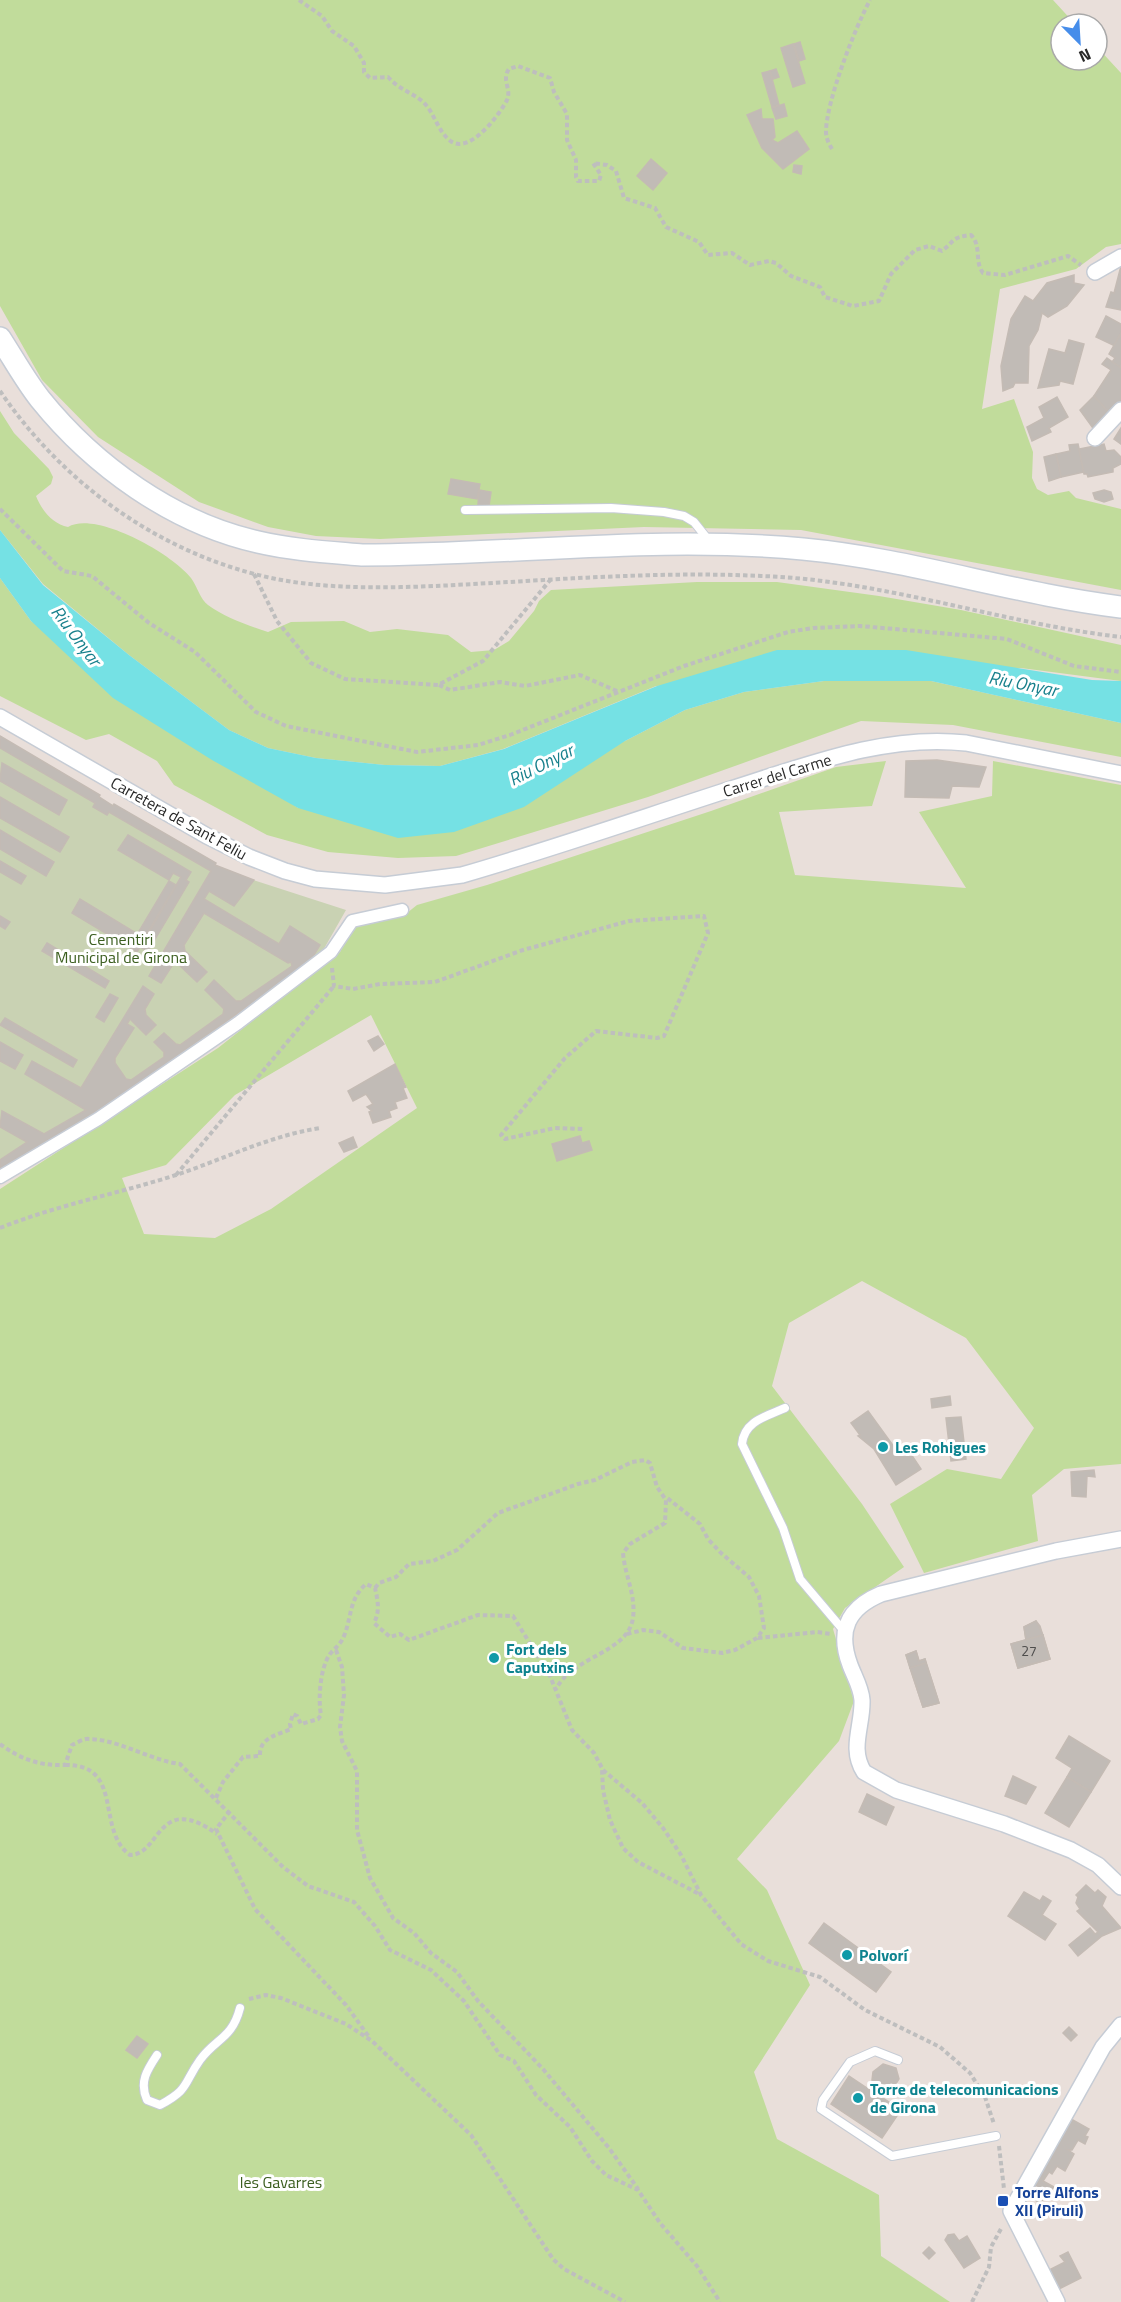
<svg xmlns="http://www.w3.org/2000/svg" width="1121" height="2302" font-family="'Titillium Web',sans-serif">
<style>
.green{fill:#c1dc9b;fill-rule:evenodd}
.cemetery{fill:#c9d2b3}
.water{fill:#75e1e4}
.building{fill:#c1bbb6;stroke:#c4bbb4;stroke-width:1.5}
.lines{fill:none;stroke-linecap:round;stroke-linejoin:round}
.service-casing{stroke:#c6ccd5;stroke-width:10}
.pedestrian-casing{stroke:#c6ccd5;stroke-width:15}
.minor-casing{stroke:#c6ccd5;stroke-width:18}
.secondary-casing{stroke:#c6ccd5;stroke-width:24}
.path{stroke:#bebebe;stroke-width:4;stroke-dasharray:4.5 3;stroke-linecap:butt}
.service{stroke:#fff;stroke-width:8}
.pedestrian{stroke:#fff;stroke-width:12}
.minor{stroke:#fff;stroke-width:15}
.secondary{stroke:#fff;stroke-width:21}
.culture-dot{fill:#0f9aa8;stroke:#fff;stroke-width:2}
.transit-dot{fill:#1a4fb4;stroke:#fff;stroke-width:2}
.labels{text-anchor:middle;stroke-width:6;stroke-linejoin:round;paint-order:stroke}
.number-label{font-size:14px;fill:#4e4d4c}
.street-label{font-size:16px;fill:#282828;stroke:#fff}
.park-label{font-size:16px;fill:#3b5e1f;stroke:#fff}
.culture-label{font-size:16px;font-weight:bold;fill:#0d838f;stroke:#fff;text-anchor:start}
.transit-label{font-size:16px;font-weight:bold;fill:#164399;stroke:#fff;text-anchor:start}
.water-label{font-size:18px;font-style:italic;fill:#18808c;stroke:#fff}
</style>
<rect width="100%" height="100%" fill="#e9dfda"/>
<!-- green -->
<g class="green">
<polygon points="0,0 1053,0 1075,24 1061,24 1061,60 1097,60 1097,47 1121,73 1121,244 1106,247 1076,269 1000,289 982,409 1014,399 1033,452 1032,478 1037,489 1048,495 1069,491 1076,498 1121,509 1121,590 801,530 644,527 380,539 316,536 268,527 199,502 98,437 42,380 0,306"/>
<path d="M 0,411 L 14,433 L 49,469 L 53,477 L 51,484 L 36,496 C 42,511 53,524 68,527 C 95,510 173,554 191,578 C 197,586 200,599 208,605 C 224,617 249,626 268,632 L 291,622 L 344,621 L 370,632 L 397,629 L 448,635 L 471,652 L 494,650 L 509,641 L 534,611 L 539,601 L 551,590 L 697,582 L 777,582 L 879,596 L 961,610 L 1121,645 L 1121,681 L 1021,668 L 656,686 L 503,749 L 440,766 L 385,765 L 316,758 L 268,748 L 229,730 L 129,655 L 43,584 L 0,530 Z"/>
<polygon points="0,578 31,621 298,808 625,741 685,710 744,692 824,681 931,681 1121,723 1121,757 953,725 861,721 648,797 456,856 398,858 328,852 267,835 174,785 157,761 109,734 86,740 0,696"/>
<path d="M 886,761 L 872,806 L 779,812 L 795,875 L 966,888 L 919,812 L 992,796 L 993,761 L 1121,785 L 1121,1464 L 1064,1469 L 1032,1495 L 1038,1541 L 924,1573 L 890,1504 L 947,1469 L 1001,1479 L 1034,1428 L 966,1338 L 862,1281 L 789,1323 L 772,1386 L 862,1504 L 904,1567 L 845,1608 L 833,1629 L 854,1701 L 839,1741 L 737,1859 L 767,1890 L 810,1985 L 754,2072 L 777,2139 L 879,2195 L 881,2256 L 950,2302 L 0,2302 L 0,1189 L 218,1048 L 340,952 L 355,925 L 407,913 L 417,905 L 487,885 L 711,811 L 836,767 ZM 371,1015 L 417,1108 L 271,1209 L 215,1238 L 144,1234 L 122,1178 L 166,1165 L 235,1095 Z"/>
</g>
<!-- cemetery -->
<polygon class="cemetery" points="0,736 112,805 114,804 216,863 215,866 222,870 346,910 321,954 94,1117 0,1169"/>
<!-- water -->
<polygon class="water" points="0,530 43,585 129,655 229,730 268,748 316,758 385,765 440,766 504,749 657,686 777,650 906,650 1092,680 1121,681 1121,723 931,681 824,681 744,692 685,710 625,741 524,807 454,832 398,838 298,808 212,760 113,698 31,621 0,578"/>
<!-- building -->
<g class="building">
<polygon points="800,42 805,59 799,61 794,44"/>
<polygon points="793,44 805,83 793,87 781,48"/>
<polygon points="776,69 779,77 773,79 770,71"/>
<polygon points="770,71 779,105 772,107 762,73"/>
<polygon points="784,104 787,116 776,119 772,108"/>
<polygon points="761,109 762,119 773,119 775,137 772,140 778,143 797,131 809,149 783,169 762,148 747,115"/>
<polygon points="651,159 667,173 653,190 637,176"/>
<polygon points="794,165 802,166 801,174 793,172"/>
<polygon points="1121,266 1121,310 1106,307 1111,292 1114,293"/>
<polygon points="1074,275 1074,283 1084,285 1067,306 1048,317 1042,313 1038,330 1029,346 1028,383 1015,383 1013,387 1003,391 1001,366 1011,319 1025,296 1033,301 1047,283"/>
<polygon points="1106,316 1121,324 1121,333 1115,346 1096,337"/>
<polygon points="1121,333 1121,368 1112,362 1115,358 1109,354"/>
<polygon points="1069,340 1084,344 1073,384 1060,381 1059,385 1038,388 1049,349 1065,353"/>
<polygon points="1107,358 1121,368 1121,402 1112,416 1094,396 1111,370 1102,364"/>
<polygon points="1094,396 1112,416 1095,431 1080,410"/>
<polygon points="1057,397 1068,417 1049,428 1051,432 1032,441 1027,427 1044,418 1039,407"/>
<polygon points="1121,428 1121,444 1114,439"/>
<polygon points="1078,444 1084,472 1061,477 1056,454 1070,451 1069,445"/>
<polygon points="1104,444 1106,451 1114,450 1121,457 1121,464 1113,468 1113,472 1088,477 1087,474 1084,474 1079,449"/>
<polygon points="1056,454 1061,477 1049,481 1044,457"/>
<polygon points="451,479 480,484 477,499 448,494"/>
<polygon points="479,490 491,492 489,506 478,505"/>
<polygon points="1104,490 1111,492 1113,499 1104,502 1095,499 1093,493"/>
<polygon points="0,736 100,795 99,797 113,806 114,804 216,863 215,865 254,880 234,906 209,891 204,899 279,944 290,926 320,945 309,963 128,1091 90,1116 0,1169 0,1160 27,1142 0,1127 2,1111 44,1134 86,1110 25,1074 32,1061 81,1088 143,986 154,994 145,1009 146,1015 156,1025 146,1035 130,1019 127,1024 134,1028 115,1058 115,1063 126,1079 131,1080 164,1057 164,1052 154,1042 164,1033 176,1044 180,1045 223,1014 224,1009 205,990 214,980 236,1001 241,1001 292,966 291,962 288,963 204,913 184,945 185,951 207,972 197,982 178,964 173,964 161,983 149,976 211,871 109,812 107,815 93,807 95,803 0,748"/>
<polygon points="937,760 986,767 979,787 952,786 949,798 905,797 906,761"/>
<polygon points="2,763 67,800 59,815 0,781"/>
<polygon points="0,797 69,837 60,852 0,818"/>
<polygon points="0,830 54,862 46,876 0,849"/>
<polygon points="128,835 191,872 186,880 189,882 148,951 140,947 137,952 72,913 80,899 136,933 132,940 141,946 181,877 173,873 169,880 118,850"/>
<polygon points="0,861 26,876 21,884 0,872"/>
<polygon points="169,881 176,885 145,937 138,933"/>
<polygon points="0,916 10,922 5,929 0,926"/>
<polygon points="47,943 109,981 105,988 42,951"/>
<polygon points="110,994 118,998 104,1022 96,1017"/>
<polygon points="5,1018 77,1060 73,1067 0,1025"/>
<polygon points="378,1036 384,1044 374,1051 368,1041"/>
<polygon points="0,1042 23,1055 15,1069 0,1061"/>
<polygon points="395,1064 406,1087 403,1088 407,1098 395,1102 397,1108 389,1111 391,1117 373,1123 369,1112 372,1111 367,1107 373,1104 366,1094 353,1101 348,1091"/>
<polygon points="580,1136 582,1143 589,1141 592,1150 557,1161 552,1144"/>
<polygon points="353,1137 357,1147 344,1152 339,1143"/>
<polygon points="950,1396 951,1405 932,1408 931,1399"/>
<polygon points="868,1411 897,1451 905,1445 921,1469 896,1485 874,1449 858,1436 860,1435 851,1423"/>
<polygon points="961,1417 966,1459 951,1461 946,1418"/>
<polygon points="1094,1470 1095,1477 1087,1476 1086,1497 1072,1496 1071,1472"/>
<polygon points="1036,1621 1040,1626 1050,1659 1018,1668 1011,1644 1026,1640 1024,1627"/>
<polygon points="1036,1621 1043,1635 1026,1640 1024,1627"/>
<polygon points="1043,1635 1050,1659 1018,1668 1011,1644"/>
<polygon points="916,1651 919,1661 925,1659 939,1703 923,1707 906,1655"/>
<polygon points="916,1651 919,1661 925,1659 926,1663 910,1668 906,1655"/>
<polygon points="926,1663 939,1703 923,1707 910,1668"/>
<polygon points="1069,1736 1110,1761 1091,1792 1067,1777 1072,1768 1056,1758"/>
<polygon points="1013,1776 1036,1787 1026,1804 1005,1796"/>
<polygon points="1067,1777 1091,1792 1069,1827 1045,1813"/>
<polygon points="867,1794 894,1807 886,1825 859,1812"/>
<polygon points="1086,1885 1095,1893 1098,1890 1106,1897 1102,1906 1121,1928 1102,1936 1078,1956 1069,1945 1090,1928 1095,1934 1098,1932 1077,1911 1080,1909 1076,1903 1078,1897 1076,1895"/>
<polygon points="1024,1892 1040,1901 1043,1896 1051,1901 1042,1915 1056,1924 1045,1940 1008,1916"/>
<polygon points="824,1923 891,1972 876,1992 809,1943"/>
<polygon points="1069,2027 1077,2035 1071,2041 1063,2033"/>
<polygon points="137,2036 148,2044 137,2058 126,2050"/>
<polygon points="883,2064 896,2068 899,2079 892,2090 880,2090 877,2094 901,2110 882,2138 831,2104 849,2076 873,2092 876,2088 872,2080 873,2072"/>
<polygon points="1071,2119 1089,2129 1085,2136 1088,2137 1085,2144 1078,2140 1072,2150 1068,2150 1074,2154 1065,2171 1057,2166 1052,2174 1049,2172 1043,2181 1054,2187 1040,2203 1028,2196"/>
<polygon points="954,2234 959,2241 967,2236 980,2258 964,2268 945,2240 948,2235"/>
<polygon points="929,2247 935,2253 929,2259 923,2253"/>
<polygon points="1068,2252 1081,2278 1059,2289 1049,2270 1065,2262 1060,2256"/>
</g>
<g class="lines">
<defs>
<g id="service">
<polyline points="465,510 611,508 664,512 684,516 694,522 710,542"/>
<path d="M 785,1408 C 767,1416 744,1421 742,1444 L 783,1528 L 800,1579 L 844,1631"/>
<path d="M 157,2055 C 147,2070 139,2082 147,2100 L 160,2105 C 190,2089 183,2084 200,2060 C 216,2038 232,2039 240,2008"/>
<polyline points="898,2060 875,2051 850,2062 823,2100 821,2109 892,2156 996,2136"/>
</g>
<polyline id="pedestrian" points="0,1177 98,1119 238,1023 331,952 352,921 402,910"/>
<g id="minor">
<polyline points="1095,272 1121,257"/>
<polyline points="1095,438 1121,410"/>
<path d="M 0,717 L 207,836 L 249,857 L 285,871 L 315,879 L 385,885 L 462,875 C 552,849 641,818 731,789 C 807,765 885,734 966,743 L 1121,774"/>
<path d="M 1121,1539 L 1056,1551 L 881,1594 C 848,1608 837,1630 850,1665 C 854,1676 861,1687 862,1700 C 863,1725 849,1749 864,1772 L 896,1790 L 1004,1824 L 1071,1850 L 1098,1865 L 1121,1887"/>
<polyline points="1057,2302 1011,2211 1103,2047 1121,2025"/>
</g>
<path id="secondary" d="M 0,338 C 13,358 25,380 40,399 C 94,466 173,523 258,542 C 292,550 327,552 362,555 C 510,555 656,535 803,549 C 911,559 1014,594 1121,607"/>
</defs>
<!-- service casing -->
<use href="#service" class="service-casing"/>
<!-- pedestrian casing -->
<use href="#pedestrian" class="pedestrian-casing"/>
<!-- minor casing -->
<use href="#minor" class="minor-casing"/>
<!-- secondary casing -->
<use href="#secondary" class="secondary-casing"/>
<!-- path -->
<g class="path">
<path d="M 299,0 L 322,16 L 332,31 L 354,46 L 364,63 L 364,72 L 370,78 L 388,77 C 400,90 411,92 422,101 C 435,112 437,132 452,142 C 471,153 500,114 507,100 C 512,89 501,80 509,69 L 518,66 L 550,78 L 554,92 L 567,114 L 567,140 L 576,160 L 576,177 L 578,181 L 599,181 L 601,175 L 593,163 L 607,165 L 616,171 L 624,198 L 655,208 L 666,227 L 699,242 L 708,255 L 732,253 L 750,265 L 769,261 L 776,263 L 791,276 L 820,287 L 825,297 L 853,306 L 879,301 L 891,274 L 915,250 L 929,246 L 942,251 C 954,242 951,237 971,235 C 982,246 974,261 983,273 L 1005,275 L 1068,256 L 1081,265"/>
<path d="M 832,149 C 829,144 826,138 826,132 C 826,102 855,28 870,0"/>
<path d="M 0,391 C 64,485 163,556 276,579 C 347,593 436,586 509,582 C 593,577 677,572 761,576 C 883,580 1000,623 1121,637"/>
<polyline points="0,509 63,571 92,576 149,623 195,652 256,712 286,726 417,752 478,745 510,735 684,666 788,632 813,628 860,626 1007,639 1074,666 1121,672"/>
<polyline points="254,574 277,621 311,663 345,679 438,685 483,661 551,579"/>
<polyline points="439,685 450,690 500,682 525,686 580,675 617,691"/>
<polyline points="332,968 334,986 353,989 380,984 435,982 523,950 629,921 704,916 708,933 664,1036 657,1038 596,1031 565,1058 501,1135 505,1139 555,1128 584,1129"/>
<polyline points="176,1175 334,986"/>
<path d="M 0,1228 C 57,1205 117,1194 176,1175 C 224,1159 269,1136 320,1128"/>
<path d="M 375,1588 L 379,1583 L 396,1577 L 409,1564 L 433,1561 L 457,1550 L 498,1513 L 578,1484 L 595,1480 L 632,1462 L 645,1460 L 650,1463 L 657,1487 L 666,1500 L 665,1523 L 630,1544 L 623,1553 C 625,1576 636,1595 633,1618 C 628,1653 573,1656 556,1689"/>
<polyline points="627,1634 643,1630 659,1632 683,1648 722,1653 735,1650 757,1638 764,1628 759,1596 749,1577 721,1553 708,1539 700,1524 666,1497"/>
<polyline points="758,1638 817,1632 831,1634"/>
<polyline points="336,1650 342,1667 344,1695 340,1727 342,1741 357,1771 357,1830 370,1878 393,1918 414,1933 431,1953 457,1972 478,2001 543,2069 609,2148 638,2189"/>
<path d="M 0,1744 C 20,1759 40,1766 65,1765 L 72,1745 C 77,1743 84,1738 89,1739 C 121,1740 149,1760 180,1764 L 283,1867 L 308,1886 L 354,1902 L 375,1926 L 390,1950 L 431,1970 L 464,2001 L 500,2055 L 514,2061 L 536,2095 L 570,2127 L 592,2161 L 606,2175 L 638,2190 L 660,2223 L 697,2266 L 720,2302"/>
<path d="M 65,1765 C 125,1764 95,1830 130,1855 C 161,1855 157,1791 217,1834"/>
<polyline points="603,1770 642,1803 663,1828 681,1855 701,1895 741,1944 768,1961 820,1977 865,2010 940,2047 970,2073 985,2097 994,2124"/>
<path d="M 216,1798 L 223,1782 L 243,1757 L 260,1756 C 259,1737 278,1735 291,1729 L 290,1724 L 293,1714 L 297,1716 L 301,1724 L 318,1719 L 321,1715 C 318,1699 320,1668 330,1654 C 335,1648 341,1644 344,1636 C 352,1616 349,1599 366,1584 L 375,1588 C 378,1601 380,1611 374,1623 L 390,1637 L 400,1634 L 409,1640 L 478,1615 L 513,1616 L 550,1676 L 572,1730 L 594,1753 L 602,1768 L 603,1790 L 610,1820 L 623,1848 L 638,1862 L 701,1895"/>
<polyline points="230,1811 216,1829 255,1909 346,2005 369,2037"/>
<polyline points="249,1999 266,1995 281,1998 346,2024 372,2041 471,2135 553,2259 564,2269 625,2302"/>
<polyline points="999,2146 1004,2189"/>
<polyline points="972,2302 989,2267 991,2247 1002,2227"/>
</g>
<!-- service -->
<use href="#service" class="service"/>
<!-- pedestrian -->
<use href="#pedestrian" class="pedestrian"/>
<!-- minor -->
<use href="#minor" class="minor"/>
<!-- secondary -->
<use href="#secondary" class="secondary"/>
</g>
<!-- markers -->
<g class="culture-dot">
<circle cx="883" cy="1447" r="6"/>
<circle cx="494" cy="1658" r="6"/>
<circle cx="847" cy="1955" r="6"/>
<circle cx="858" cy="2098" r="6"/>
</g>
<rect class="transit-dot" x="997" y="2195" width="12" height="12" rx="3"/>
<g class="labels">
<!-- number labels -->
<g class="number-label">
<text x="1029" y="1656">27</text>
</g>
<!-- street labels -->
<g class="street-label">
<text transform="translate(777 775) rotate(-17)" y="6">Carrer del Carme</text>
<text transform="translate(179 818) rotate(29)" y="6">Carretera de Sant Feliu</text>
</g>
<!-- park labels -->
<g class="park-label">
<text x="121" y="945">Cementiri<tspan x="121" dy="18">Municipal de Girona</tspan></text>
<text x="281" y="2188">les Gavarres</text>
</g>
<!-- culture labels -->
<g class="culture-label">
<text x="895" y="1453">Les Rohigues</text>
<text x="506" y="1655">Fort dels<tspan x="506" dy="18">Caputxins</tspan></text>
<text x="859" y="1961">Polvorí</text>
<text x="870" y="2095">Torre de telecomunicacions<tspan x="870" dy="18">de Girona</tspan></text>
</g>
<!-- transit labels -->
<g class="transit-label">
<text x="1015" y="2198">Torre Alfons<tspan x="1015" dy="18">XII (Piruli)</tspan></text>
</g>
<!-- water labels -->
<g class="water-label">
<text transform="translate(76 636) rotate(53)" y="6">Riu Onyar</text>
<text transform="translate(1023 684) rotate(11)" y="6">Riu Onyar</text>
<text transform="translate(541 765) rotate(-27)" y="6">Riu Onyar</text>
</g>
</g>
<!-- north arrow -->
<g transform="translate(1079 42) rotate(156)"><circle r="28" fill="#ffffff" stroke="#a9a9a9" stroke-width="1.5"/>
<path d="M0-4.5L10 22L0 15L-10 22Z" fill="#468dea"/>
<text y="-9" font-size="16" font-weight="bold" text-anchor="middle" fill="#282828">N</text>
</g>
</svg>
